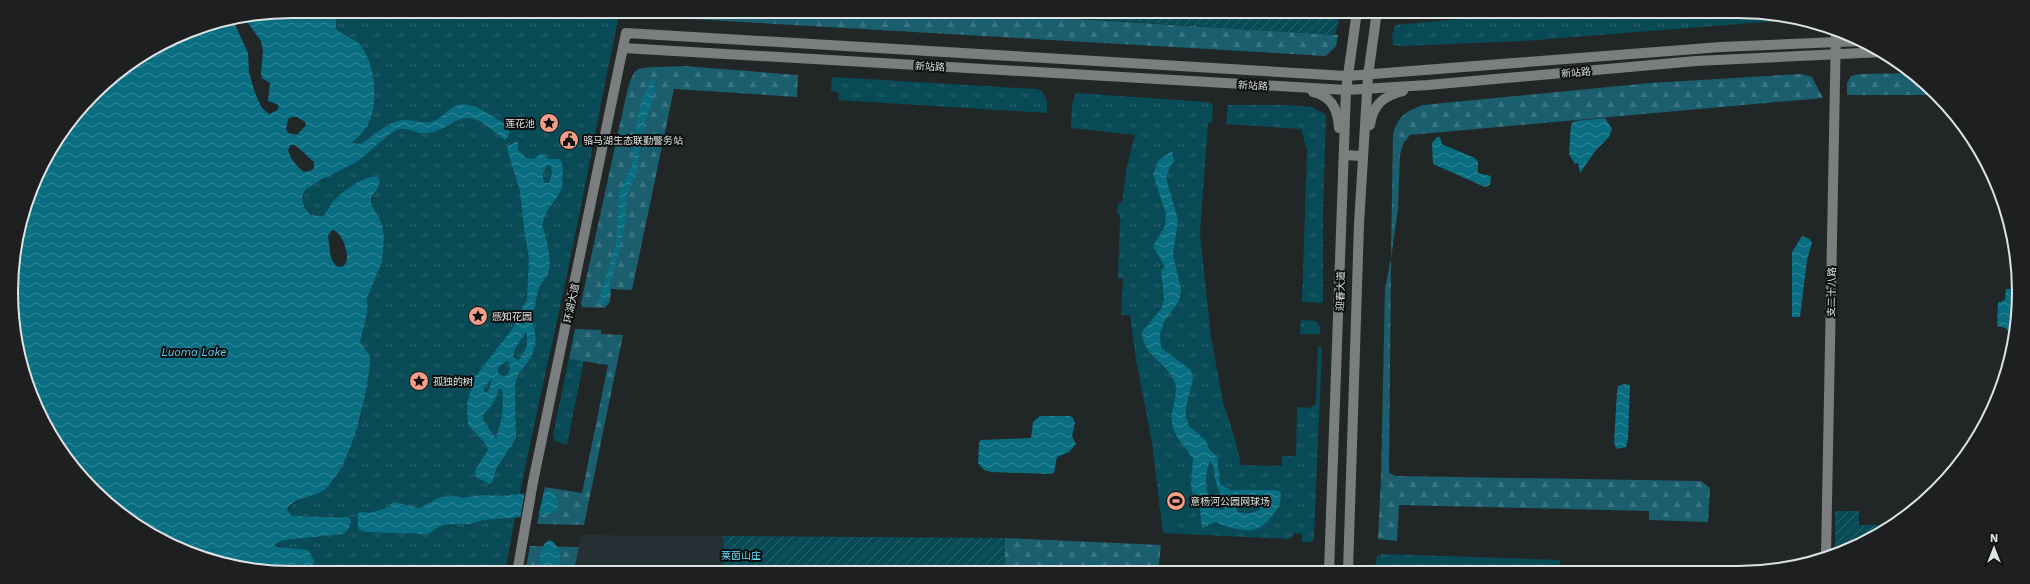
<svg xmlns="http://www.w3.org/2000/svg" width="2030" height="584" font-family="'Work Sans','Noto Sans SC',sans-serif">
<style>
.built{fill:#253134}
.industrial{fill:url(#industrial-furrows)}
.grass{fill:url(#grass-tufts)}
.forest{fill:url(#forest-firs)}
.garden{fill:url(#garden-furrows)}
.pitch{fill:#094a57}
.water{fill:url(#water-waves);fill-rule:evenodd}
.pier{fill:#212627}
.lines{fill:none;stroke-linecap:round;stroke-linejoin:round}
.secondary{stroke:#7b7e7f;stroke-width:10}
.labels{text-anchor:middle;stroke-width:4;stroke-linejoin:round;paint-order:stroke}
.street-label{font-size:10px;fill:#dfe2e3;stroke:#0c0e0f}
.poi-label{font-size:10px;fill:#dfe2e3;stroke:#0c0e0f;text-anchor:start}
.park-label{font-size:10px;fill:#63defb;stroke:#0c0e0f}
.water-label{font-size:11px;font-style:italic;fill:#58d4f1;stroke:#0c0e0f}
.rim{fill:none;stroke:#dfe2e3;stroke-width:2}
</style>
<defs>
<pattern id="industrial-furrows" width="10" height="10" patternUnits="userSpaceOnUse"><rect width="10" height="10" fill="#253134"/><path d="M-1 1l2-2M0 10L10 0M9 11l2-2" fill="none" stroke="#3a4548"/></pattern>
<pattern id="grass-tufts" width="24" height="20" patternUnits="userSpaceOnUse"><rect width="24" height="20" fill="#094a57"/><path d="M3 7l-1-3M5 7V3M7 7l1-3M15 17l-1-3M17 17v-4M19 17l1-3" fill="none" stroke="#2c646f"/></pattern>
<pattern id="forest-firs" width="22" height="20" patternUnits="userSpaceOnUse"><rect width="22" height="20" fill="#1b5e6d"/><path d="M5 1l3.5 6h-7zM16 11l3.5 6h-7z" fill="#3c7582"/></pattern>
<pattern id="garden-furrows" width="10" height="10" patternUnits="userSpaceOnUse"><rect width="10" height="10" fill="#094a57"/><path d="M-1 1l2-2M0 10L10 0M9 11l2-2" fill="none" stroke="#2c646f"/></pattern>
<pattern id="water-waves" width="16" height="10" patternUnits="userSpaceOnUse"><rect width="16" height="10" fill="#096e82"/><path d="M0 5q4-4 8 0t8 0" fill="none" stroke="#388999"/></pattern>
</defs>
<rect width="100%" height="100%" fill="#212627"/>
<!-- built -->
<polygon class="built" points="581,535 723,536 723,567 721,572 573,573"/>
<!-- industrial -->
<polygon class="industrial" points="981,11 1087,11 1086,19 981,13"/>
<!-- grass -->
<g class="grass">
<path d="M 337,11 L 620,11 C 601,98 586,187 567,274 C 546,374 522,473 505,573 L 314,573 L 314,560 L 274,544 L 285,540 L 343,534 L 341,516 L 292,516 L 287,510 L 293,504 L 334,481 L 361,417 L 370,360 L 360,342 L 361,335 L 367,313 L 367,298 L 382,262 L 383,253 L 382,224 L 371,204 L 375,192 L 366,179 L 334,199 L 328,211 L 323,216 L 311,215 L 303,203 C 303,188 312,184 324,180 L 370,121 L 368,61 L 358,43 L 341,34 L 336,28 Z"/>
<polygon points="1544,11 1738,11 1793,16 1801,19 1524,41 1401,46 1393,45 1392,36 1395,25"/>
<polygon points="832,77 1037,89 1042,91 1047,101 1047,113 838,100 839,93 831,91"/>
<polygon points="1076,93 1208,102 1213,105 1212,123 1208,123 1200,233 1211,337 1223,402 1235,439 1241,465 1282,466 1282,456 1296,456 1297,407 1309,408 1315,405 1316,399 1318,346 1322,348 1314,537 1312,542 1302,542 1302,534 1295,533 1290,539 1163,533 1152,443 1136,360 1130,315 1121,315 1123,279 1118,278 1120,215 1117,214 1118,203 1122,203 1127,165 1135,135 1071,128 1072,104"/>
<polygon points="1228,105 1286,105 1312,107 1326,115 1323,213 1323,303 1302,302 1307,150 1301,129 1226,124"/>
<polygon points="1301,320 1316,321 1320,327 1320,334 1300,334"/>
<polygon points="569,359 584,360 567,445 555,441 553,435"/>
<polygon points="1382,554 1560,560 1559,571 1397,565 1397,571 1375,571 1377,556"/>
</g>
<!-- forest -->
<g class="forest">
<path d="M 650,11 L 947,11 L 1338,35 L 1336,46 L 1326,56 L 691,19 C 680,18 659,20 650,11 Z"/>
<path d="M 684,66 L 798,75 L 797,97 L 674,89 L 632,290 L 611,289 L 610,302 L 605,308 L 582,307 L 581,303 L 626,96 C 628,88 631,74 637,70 C 642,66 675,67 684,66 Z"/>
<polygon points="1912,73 1938,95 1847,95 1847,83 1851,76 1860,74"/>
<path d="M 1801,74 L 1812,77 L 1823,98 L 1410,135 L 1403,144 L 1400,155 L 1398,209 L 1391,259 L 1389,473 L 1396,476 L 1701,481 L 1710,488 L 1708,522 L 1649,520 L 1649,511 L 1399,505 L 1397,541 L 1378,539 L 1381,478 L 1385,288 L 1391,259 L 1393,134 C 1399,115 1405,112 1423,105 L 1650,83 Z"/>
<polygon points="575,329 601,330 601,334 623,335 584,525 537,524 545,487 582,493 608,365 569,359"/>
<polygon points="1005,538 1161,545 1158,572 1005,572"/>
<polygon points="530,546 579,547 573,573 525,573"/>
</g>
<!-- garden -->
<g class="garden">
<polygon points="1087,11 1341,11 1335,35 1086,19"/>
<polygon points="1835,511 1859,511 1859,525 1890,525 1862,544 1835,552"/>
<polygon points="723,536 1005,538 1005,572 721,572 724,557"/>
</g>
<!-- pitch -->
<polygon class="pitch" points="1167,483 1185,483 1185,520 1166,520"/>
<!-- water -->
<g class="water">
<path d="M 292,11 L 337,11 L 336,28 C 342,36 351,37 358,43 C 375,59 379,102 369,122 C 365,131 358,137 352,143 L 361,144 C 373,136 384,125 398,121 C 410,117 422,126 434,121 C 448,115 448,103 468,105 C 483,107 492,119 506,123 C 510,130 511,133 505,140 C 495,133 481,118 469,118 C 453,118 444,131 429,133 C 419,135 409,127 399,129 C 388,132 368,155 356,162 C 346,168 310,184 305,191 C 299,200 305,209 311,215 L 323,216 C 329,211 330,203 336,198 C 345,190 366,174 378,177 L 380,183 L 371,199 L 371,203 L 382,224 L 384,238 L 382,262 L 367,298 L 367,313 L 360,342 L 370,356 L 370,360 C 368,394 351,469 324,490 C 314,497 292,498 287,510 L 292,516 L 348,517 L 351,521 C 350,527 348,530 343,534 L 285,540 L 274,544 L 278,547 L 308,550 L 314,560 L 314,573 L 292,573 L 237,568 L 185,552 L 136,526 L 69,463 L 40,416 L 21,365 L 12,273 L 21,219 L 40,168 L 69,121 L 107,81 L 185,32 L 232,18 L 248,53 L 249,72 L 255,93 L 262,108 L 269,114 L 276,111 L 279,107 L 277,104 L 268,101 L 270,83 L 262,78 L 261,73 L 263,51 L 261,41 L 243,16 ZM 292,117 L 297,117 L 305,122 L 306,125 L 297,135 L 288,133 L 286,129 L 288,119 ZM 291,145 L 295,145 L 314,162 L 314,168 L 312,170 L 304,172 C 297,167 290,158 288,150 ZM 332,230 C 345,231 356,273 336,266 L 331,258 L 328,236 Z"/>
<polygon points="653,79 655,89 653,100 644,122 636,175 627,194 625,223 619,253 610,281 608,300 602,306 598,302 616,244 620,190 632,166 638,112 651,80"/>
<polygon points="1605,118 1612,129 1609,137 1596,150 1580,173 1578,163 1575,164 1569,154 1571,124 1575,121"/>
<polygon points="1437,137 1440,137 1442,144 1446,146 1475,158 1478,162 1478,173 1491,176 1490,185 1485,187 1433,164 1432,143"/>
<path d="M 518,141 L 518,150 L 526,158 L 534,159 L 541,153 L 546,156 L 547,159 L 560,159 L 563,168 L 562,187 L 559,194 L 546,213 L 542,225 L 547,242 L 550,262 L 548,274 L 539,287 L 533,313 L 533,323 L 536,339 L 532,356 L 518,375 L 515,385 L 516,438 L 497,467 L 492,483 L 489,484 L 475,476 L 475,470 L 488,450 L 486,444 L 468,425 L 467,404 L 472,385 L 475,377 L 513,328 L 524,304 L 527,301 L 529,257 L 525,236 L 520,191 L 507,149 L 508,146 ZM 548,165 L 551,166 L 552,173 L 549,183 L 545,183 C 541,177 543,170 548,165 ZM 525,333 L 527,334 L 527,346 L 519,360 L 513,357 L 515,349 ZM 506,361 L 509,362 C 511,368 510,374 504,377 L 498,373 L 498,368 ZM 492,378 L 489,390 L 486,393 L 484,391 L 484,387 ZM 499,389 L 501,389 L 503,393 L 502,417 L 496,439 L 483,420 L 483,415 L 493,404 Z"/>
<path d="M 1172,151 L 1174,161 L 1169,169 L 1166,178 L 1178,220 L 1173,254 L 1181,290 L 1179,301 L 1164,322 L 1160,334 L 1161,348 L 1191,370 L 1193,379 L 1186,407 L 1186,418 L 1189,426 L 1205,440 L 1209,449 L 1217,457 L 1220,484 L 1230,490 L 1275,490 L 1280,491 C 1282,496 1280,504 1277,509 C 1259,538 1243,532 1215,522 L 1202,528 L 1199,501 L 1192,491 L 1191,484 L 1193,459 C 1187,447 1173,437 1172,422 C 1170,409 1180,392 1174,380 C 1164,360 1144,357 1142,332 L 1161,309 L 1164,299 L 1161,270 L 1165,267 L 1153,246 L 1165,226 L 1166,214 L 1153,174 L 1159,160 ZM 1210,461 C 1217,469 1213,476 1217,485 C 1220,494 1224,498 1225,508 L 1222,510 L 1212,508 C 1206,489 1203,480 1210,461 ZM 1233,494 L 1259,495 L 1263,500 L 1260,504 L 1260,510 L 1248,514 L 1238,512 L 1230,499 L 1230,495 Z"/>
<polygon points="1802,236 1810,239 1812,243 1807,260 1800,317 1792,317 1792,252"/>
<polygon points="2006,289 2019,289 2014,343 2006,328 1997,326 1998,302 2001,302 2005,299"/>
<polygon points="1625,384 1630,385 1628,440 1626,447 1617,449 1614,443 1617,391 1618,386"/>
<polygon points="1040,416 1070,416 1073,418 1075,423 1072,436 1076,444 1069,452 1057,457 1054,473 1050,474 992,472 984,470 978,463 979,443 981,440 1031,438 1033,422"/>
<path d="M 551,491 C 559,498 559,502 557,511 L 546,515 L 483,520 L 470,524 L 450,524 L 440,526 L 428,534 L 365,532 L 358,529 L 358,514 L 360,512 L 370,513 L 386,508 L 394,502 L 419,508 L 441,497 L 456,496 L 462,498 L 483,495 L 499,496 Z"/>
<path d="M 550,540 C 561,545 563,565 556,573 L 538,573 C 540,562 539,544 550,540 Z"/>
</g>
<!-- pier -->
<polygon class="pier" points="544,491 538,518 520,519 525,492"/>
<g class="lines">
<!-- secondary -->
<g class="secondary">
<polyline points="623,48 1346,90 1428,85 1696,61 1883,52"/>
<path d="M 1313,92 C 1332,96 1338,110 1339,128"/>
<path d="M 1370,125 C 1373,104 1384,96 1403,91"/>
<polyline points="1344,155 1363,156"/>
<polyline points="1826,555 1836,29"/>
<polyline points="1329,571 1346,90 1357,11"/>
<polyline points="1348,571 1359,224 1368,76 1377,11"/>
<polyline points="517,573 533,482 626,33 1347,76 1721,47 1862,41"/>
</g>
</g>
<!-- icons -->
<defs>
<symbol id="sight-disc" viewBox="-11 -11 22 22"><circle r="9.5" fill="#f49e87" stroke="#0c0e0f"/><path d="M0-6L1.8-2.2L6-1.7L2.9 1.2L3.7 5.4L0 3.3L-3.7 5.4L-2.9 1.2L-6-1.7L-1.8-2.2Z" fill="#111"/></symbol>
<symbol id="civic-disc" viewBox="-11 -11 22 22"><circle r="9.5" fill="#f49e87" stroke="#0c0e0f"/><path d="M-.6-6.5H3V-4.5H.6V-3L4-1V1h2V6H-6V1h2V-1L-.6-3ZM-1.2 2.5V6h2.4V2.5Z" fill="#111"/></symbol>
<symbol id="stadium-disc" viewBox="-11 -11 22 22"><circle r="9.5" fill="#f49e87" stroke="#0c0e0f"/><path d="M0-5a6.5 5 0 1 0 0 10a6.5 5 0 1 0 0-10ZM-3.5-1.8h7v3.6h-7Z" fill="#111"/></symbol>
</defs>
<g fill-rule="evenodd">
<use href="#sight-disc" x="538" y="112" width="22" height="22"/>
<use href="#civic-disc" x="558" y="129" width="22" height="22"/>
<use href="#sight-disc" x="467" y="305" width="22" height="22"/>
<use href="#sight-disc" x="408" y="370" width="22" height="22"/>
<use href="#stadium-disc" x="1165" y="490" width="22" height="22"/>
</g>
<g class="labels">
<!-- street labels -->
<g class="street-label">
<text transform="translate(930 66) rotate(3)" y="4">新站路</text>
<text transform="translate(1576 72) rotate(-5)" y="4">新站路</text>
<text transform="translate(1253 85) rotate(3)" y="4">新站路</text>
<text transform="translate(1340 291) rotate(-88)" y="4">迎春大道</text>
<text transform="translate(1831 292) rotate(-89)" y="4">支二十八路</text>
<text transform="translate(571 303) rotate(-78)" y="4">环湖大道</text>
</g>
<!-- poi labels -->
<g class="poi-label">
<text x="535" y="127" text-anchor="end">莲花池</text>
<text x="583" y="144">骆马湖生态联勤警务站</text>
<text x="492" y="320">感知花园</text>
<text x="433" y="385">孤独的树</text>
<text x="1190" y="505">意杨河公园网球场</text>
</g>
<!-- park labels -->
<g class="park-label">
<text x="741" y="559">莱茵山庄</text>
</g>
<!-- water labels -->
<g class="water-label">
<text x="194" y="356">Luoma Lake</text>
</g>
</g>
<!-- crop -->
<path d="M0 0H2030V584H0ZM292 18H1738A274 274 0 0 1 2012 292V292A274 274 0 0 1 1738 566H292A274 274 0 0 1 18 292V292A274 274 0 0 1 292 18Z" fill="#1d1f20" fill-rule="evenodd"/>
<path class="rim" d="M292 18H1738A274 274 0 0 1 2012 292V292A274 274 0 0 1 1738 566H292A274 274 0 0 1 18 292V292A274 274 0 0 1 292 18Z"/>
<!-- north arrow -->
<g transform="translate(1994 548)" stroke="#0c0e0f" stroke-width="3" paint-order="stroke">
<path d="M0-3L7 15L0 10L-7 15Z" fill="#dfe2e3"/>
<text y="-6" font-size="11" font-weight="bold" text-anchor="middle" fill="#dfe2e3">N</text>
</g>
</svg>
